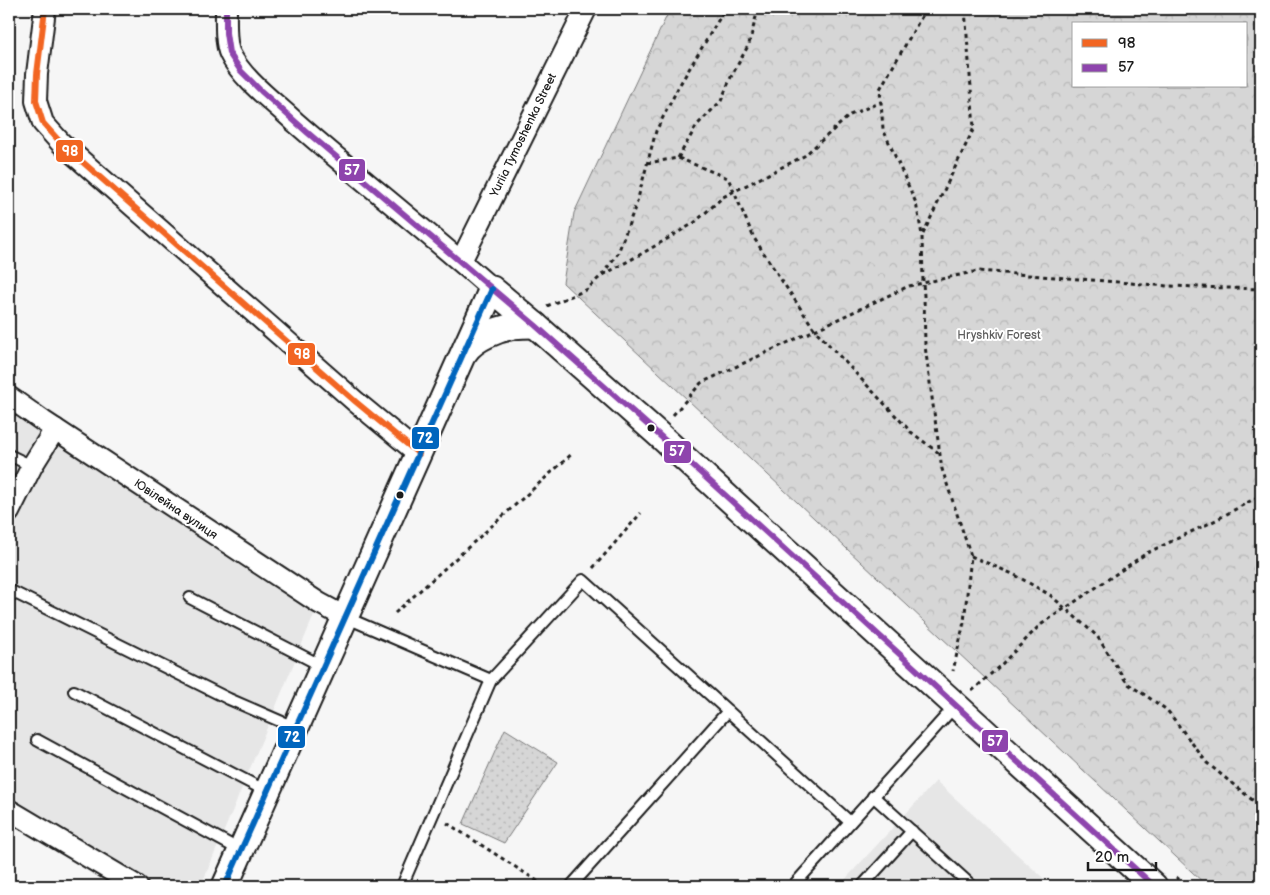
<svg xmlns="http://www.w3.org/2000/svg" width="1270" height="895" font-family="'Balsamiq Sans',sans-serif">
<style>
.built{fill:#e6e6e6}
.forest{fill:url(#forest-crowns);stroke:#797979;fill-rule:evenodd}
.park{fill:url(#park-dots);stroke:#797979}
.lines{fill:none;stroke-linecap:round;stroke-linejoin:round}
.service-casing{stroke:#1c1c1c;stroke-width:14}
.minor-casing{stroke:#1c1c1c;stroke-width:24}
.tertiary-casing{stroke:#1c1c1c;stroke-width:29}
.path{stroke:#1c1c1c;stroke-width:3;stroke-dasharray:4 4;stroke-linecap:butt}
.service{stroke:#fff;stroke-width:10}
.minor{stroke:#fff;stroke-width:20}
.tertiary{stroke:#fff;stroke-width:25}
.bus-1-casing{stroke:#fff;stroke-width:10}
.bus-2-casing{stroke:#fff;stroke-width:10}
.bus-3-casing{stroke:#fff;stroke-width:10}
.bus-1{stroke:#f26522;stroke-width:6}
.bus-2{stroke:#8e44ad;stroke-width:6}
.bus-3{stroke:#0065bd;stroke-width:6}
.bus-dot{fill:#1c1c1c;stroke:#fff;stroke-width:2}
.labels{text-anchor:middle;stroke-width:4;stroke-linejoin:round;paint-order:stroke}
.street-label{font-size:12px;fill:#1c1c1c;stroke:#fff}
.park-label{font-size:12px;fill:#5d5d5d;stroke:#fff}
.line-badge{stroke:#fff;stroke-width:2}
.badge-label{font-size:14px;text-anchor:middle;font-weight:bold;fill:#fff}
</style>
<defs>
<pattern id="forest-crowns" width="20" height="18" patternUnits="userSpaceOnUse" patternTransform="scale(1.25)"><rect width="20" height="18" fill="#d6d6d6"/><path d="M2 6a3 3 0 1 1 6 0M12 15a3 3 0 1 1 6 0" fill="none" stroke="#b7b7b7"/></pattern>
<pattern id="park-dots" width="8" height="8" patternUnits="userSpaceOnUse" patternTransform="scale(1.25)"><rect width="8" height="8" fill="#d6d6d6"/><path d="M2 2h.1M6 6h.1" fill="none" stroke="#b7b7b7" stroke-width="1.8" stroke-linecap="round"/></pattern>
</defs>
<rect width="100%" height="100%" fill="#f6f6f6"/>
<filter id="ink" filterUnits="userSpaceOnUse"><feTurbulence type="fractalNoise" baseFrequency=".02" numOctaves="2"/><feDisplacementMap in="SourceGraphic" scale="10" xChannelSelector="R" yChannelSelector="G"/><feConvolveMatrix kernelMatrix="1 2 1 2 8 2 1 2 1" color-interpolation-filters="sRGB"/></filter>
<g filter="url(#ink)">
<!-- built -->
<g class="built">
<polygon points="9,398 319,603 201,886 131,886 9,820"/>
<polygon points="936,781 1052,886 839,886"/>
</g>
<!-- forest -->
<path class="forest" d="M 670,9 L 1261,9 L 1261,886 L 1207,886 L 563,283 L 574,213 ZM 1074,24 L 1246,24 L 1246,86 L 1074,86 Z"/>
<!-- park -->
<polygon class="park" points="505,729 558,762 504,843 463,824"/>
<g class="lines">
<defs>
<g id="service">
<polyline points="9,455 32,466"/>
<polyline points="9,590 229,699 296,728"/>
<polyline points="190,598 322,666"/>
<polyline points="345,617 491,680 583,580 728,711"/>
<polyline points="74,691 266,791"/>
<polyline points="37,740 240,850"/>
<polyline points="873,796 972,886"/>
<polyline points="402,886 491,680"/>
<polyline points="571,886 728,711 850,822"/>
<polyline points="793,886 955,706"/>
<polyline points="862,886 912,831"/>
</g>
<g id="minor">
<polyline points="45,9 37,74 36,101 43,123 61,143 356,402 419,454"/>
<path d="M 226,9 C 226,21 225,44 230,54 C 242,79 275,103 295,122 C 360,179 428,232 492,289"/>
<polyline points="461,261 586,9"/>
<polyline points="9,397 43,421 319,603 345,617"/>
<polyline points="9,512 32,466 55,429"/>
<polyline points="9,810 137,886"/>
</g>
<g id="tertiary">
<path d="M 465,352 C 474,338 498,329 514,326 C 521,325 528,325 535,325"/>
<polyline points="225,886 492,289 535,325 658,434 1154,886"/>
</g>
</defs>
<!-- service casing -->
<use href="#service" class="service-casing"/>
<!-- minor casing -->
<use href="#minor" class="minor-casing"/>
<!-- tertiary casing -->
<use href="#tertiary" class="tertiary-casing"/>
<!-- path -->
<g class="path">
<polyline points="926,9 880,89 883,129 916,203 922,235 923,283 924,296 925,346 933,405 942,469 971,556 964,622 953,671"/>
<polyline points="678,158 697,125 721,101 731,77 749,44 758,9"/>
<polyline points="647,163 678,158 728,178 754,238 780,278 815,330 911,432 940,454"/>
<polyline points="923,234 974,128 965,9"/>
<polyline points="603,275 643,253 694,223 723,197 804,156 850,115 881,102"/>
<polyline points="547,306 586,290 602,275 618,253 637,202 656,131 679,86 725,9"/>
<polyline points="673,415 701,383 909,286 978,271 1168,286 1261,289"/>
<polyline points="971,556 1015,575 1050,595 1097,636 1127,683 1167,710 1207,763 1261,807"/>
<polyline points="593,568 641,513"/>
<polyline points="395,613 573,453"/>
<polyline points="972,691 1002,664 1039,626 1147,553 1216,520 1261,495"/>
<polyline points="447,823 545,886"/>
<polyline points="1176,877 1187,886"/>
<polyline points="1060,886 1062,884"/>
</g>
<!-- service -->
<use href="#service" class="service"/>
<!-- minor -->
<use href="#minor" class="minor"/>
<!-- tertiary -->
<use href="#tertiary" class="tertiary"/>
<defs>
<polyline id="bus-1" points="45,9 37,74 36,101 43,123 61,143 356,402 419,454"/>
<polyline id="bus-2" points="226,9 226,33 229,53 241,71 261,91 308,133 535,325 658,434 1154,886"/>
<polyline id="bus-3" points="225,886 492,289"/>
</defs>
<!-- bus-1 casing -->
<use href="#bus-1" class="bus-1-casing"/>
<!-- bus-2 casing -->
<use href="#bus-2" class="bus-2-casing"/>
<!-- bus-3 casing -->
<use href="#bus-3" class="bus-3-casing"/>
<!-- bus-1 -->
<use href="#bus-1" class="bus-1"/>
<!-- bus-2 -->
<use href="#bus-2" class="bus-2"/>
<!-- bus-3 -->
<use href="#bus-3" class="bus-3"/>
</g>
</g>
<!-- markers -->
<g class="bus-dot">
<circle cx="651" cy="428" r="4.5"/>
<circle cx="400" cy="495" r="4.5"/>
</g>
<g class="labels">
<!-- street labels -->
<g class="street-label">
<text transform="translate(523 135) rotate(-64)" y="4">Yuriia Tymoshenka Street</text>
<text transform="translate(176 509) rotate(34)" y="4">Ювілейна вулиця</text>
</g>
<!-- park labels -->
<g class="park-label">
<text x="999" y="339">Hryshkiv Forest</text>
</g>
</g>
<g class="line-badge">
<rect x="55" y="139" width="29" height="24" rx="5" fill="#f26522"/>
<rect x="338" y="158" width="28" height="24" rx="5" fill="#8e44ad"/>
<rect x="287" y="342" width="29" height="24" rx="5" fill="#f26522"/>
<rect x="411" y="426" width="29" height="24" rx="5" fill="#0065bd"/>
<rect x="663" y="440" width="29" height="24" rx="5" fill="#8e44ad"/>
<rect x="277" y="725" width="29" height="24" rx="5" fill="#0065bd"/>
<rect x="981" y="729" width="28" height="24" rx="5" fill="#8e44ad"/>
</g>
<g class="badge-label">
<text x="70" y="156">98</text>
<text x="352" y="175">57</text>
<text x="302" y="359">98</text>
<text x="425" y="443">72</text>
<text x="677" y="456">57</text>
<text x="292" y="742">72</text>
<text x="995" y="746">57</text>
</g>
<!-- margin -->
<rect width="1270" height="895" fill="none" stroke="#fff" stroke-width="30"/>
<rect x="15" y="15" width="1240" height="865" fill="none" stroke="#1c1c1c" stroke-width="2" filter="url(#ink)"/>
<!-- legend -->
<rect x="1072" y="22" width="175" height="65" fill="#ffffff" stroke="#a4a4a4"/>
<rect x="1082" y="39" width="25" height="8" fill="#f26522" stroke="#a4a4a4"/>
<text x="1118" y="48" font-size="15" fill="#1c1c1c">98</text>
<rect x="1082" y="64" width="25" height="8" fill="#8e44ad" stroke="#a4a4a4"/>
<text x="1118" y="72" font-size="15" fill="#1c1c1c">57</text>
<!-- scale -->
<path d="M1088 862v8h68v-8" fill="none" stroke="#1c1c1c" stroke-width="2.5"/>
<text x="1095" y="862" font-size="15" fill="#1c1c1c" stroke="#ffffff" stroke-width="4" paint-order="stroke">20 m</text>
</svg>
